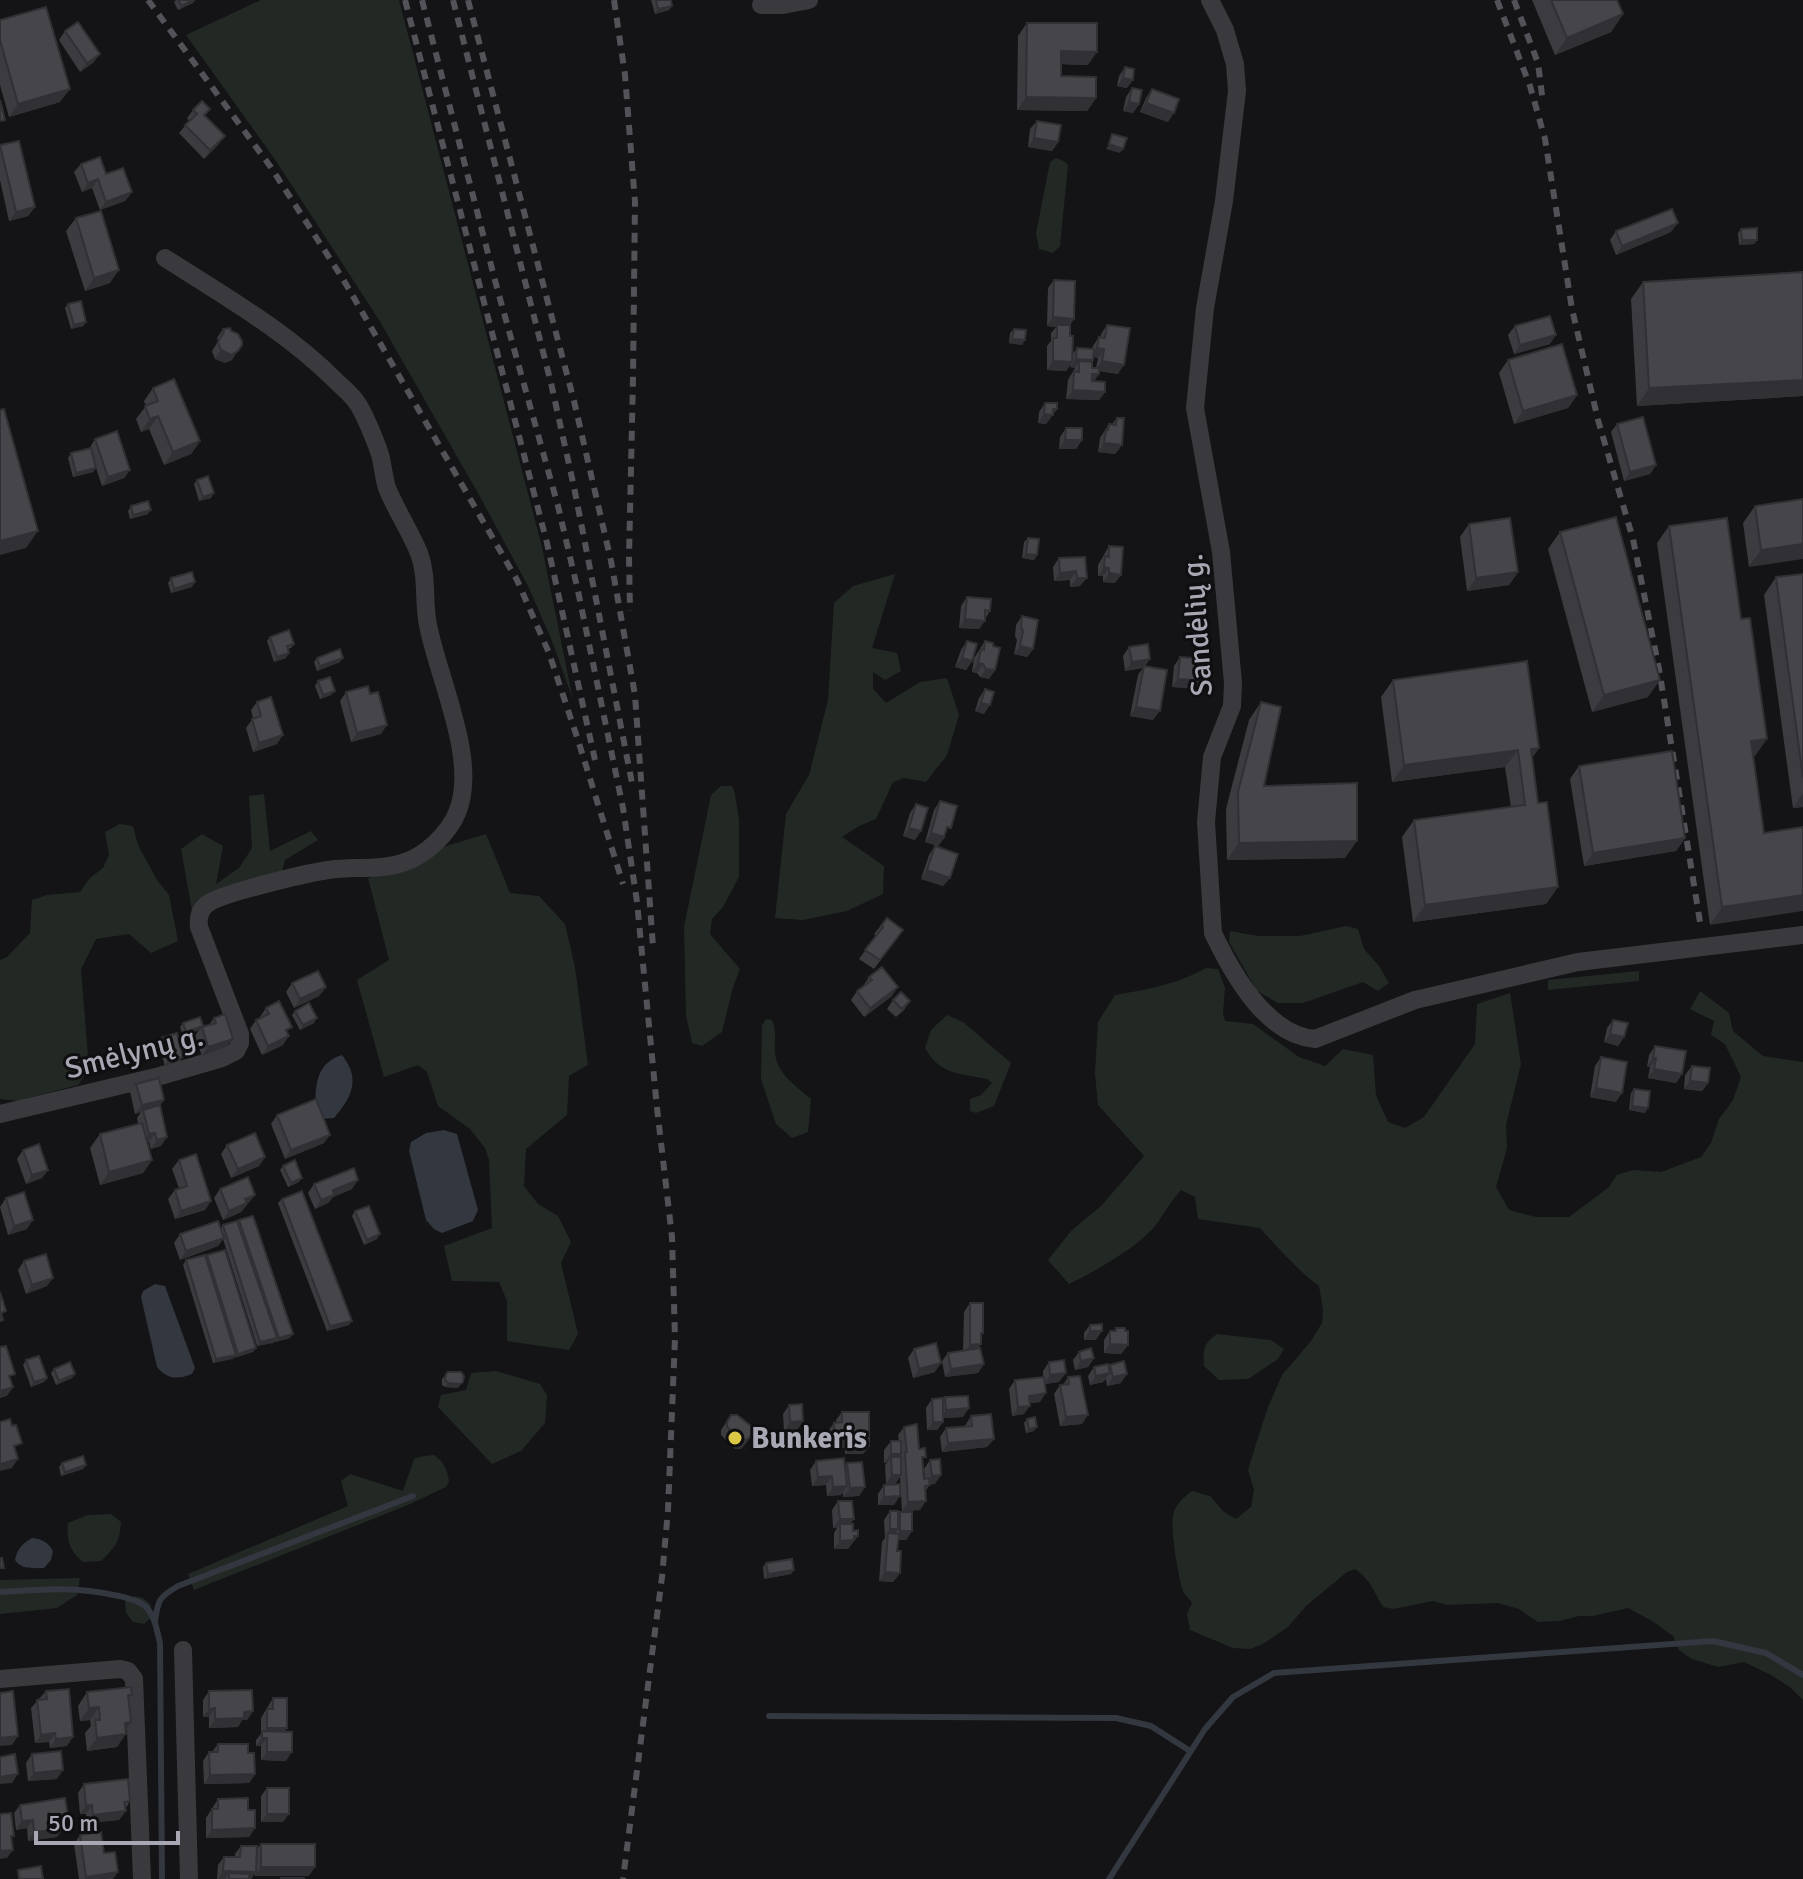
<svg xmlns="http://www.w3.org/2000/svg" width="1803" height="1879" font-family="Signika,sans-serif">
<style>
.green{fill:#222925}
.water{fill:#323740}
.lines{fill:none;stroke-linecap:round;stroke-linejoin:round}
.stream{stroke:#323740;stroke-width:6}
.minor{stroke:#3a3a3e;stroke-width:18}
.rail{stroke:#525258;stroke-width:6;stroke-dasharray:10 8;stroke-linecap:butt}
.wall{fill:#3c3b40;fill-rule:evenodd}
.shaded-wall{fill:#313034}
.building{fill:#46454a;stroke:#313034;stroke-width:2}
.poi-dot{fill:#dac746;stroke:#0f0e10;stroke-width:3}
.labels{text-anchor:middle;stroke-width:6;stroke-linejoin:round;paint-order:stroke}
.street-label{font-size:30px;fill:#a7a8b3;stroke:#0f0e10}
.poi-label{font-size:30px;font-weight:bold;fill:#a7a8b3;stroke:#0f0e10;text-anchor:start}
</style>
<rect width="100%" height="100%" fill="#141315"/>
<!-- green -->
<g class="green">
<polygon points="261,0 399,0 542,547 573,700 552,641 529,588 479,495 379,320 276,161 186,35"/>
<polygon points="1056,158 1064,161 1068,165 1060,246 1053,253 1039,249 1036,233 1050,162"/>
<polygon points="895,574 872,648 897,653 901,671 885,680 873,672 873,689 886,703 920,682 947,678 959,715 947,755 926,782 904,778 893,782 876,819 859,826 842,837 884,866 883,894 847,911 803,920 775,918 786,814 809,775 828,700 834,603 853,586"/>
<polygon points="721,786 732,786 735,794 739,820 739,877 723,907 712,919 710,934 740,969 733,987 722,1032 702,1046 692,1043 686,1015 684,927 711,795"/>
<polygon points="264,794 270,851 311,831 318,840 285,860 278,888 229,903 206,913 195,928 181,849 202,834 223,846 216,884 239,868 252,848 249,796"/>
<polygon points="120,824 133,826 138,845 157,880 169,895 178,941 151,953 129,934 96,939 81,969 89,1069 78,1085 17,1101 0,1099 0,960 7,957 30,933 32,900 47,895 80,892 90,878 103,868 109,855 105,832"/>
<polygon points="486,834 510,893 539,896 565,924 575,967 588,1065 569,1076 567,1115 526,1149 524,1186 538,1204 558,1216 571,1242 561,1263 578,1334 569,1350 507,1341 507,1301 499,1282 452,1281 444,1246 492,1228 489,1160 485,1148 470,1129 438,1106 427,1072 418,1065 384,1077 357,980 389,960 368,878 406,867 436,849"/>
<polygon points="1346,926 1358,929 1364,949 1379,966 1389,983 1378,991 1363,982 1303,1003 1278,1003 1257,991 1229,942 1230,931 1258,936 1300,936"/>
<path d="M 1206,968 L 1218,969 L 1225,988 L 1223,1014 L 1225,1021 L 1253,1024 L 1299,1057 L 1325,1066 L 1343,1049 L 1373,1055 L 1376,1095 L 1388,1122 L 1405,1128 L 1424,1117 L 1475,1044 L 1477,1004 L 1510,993 L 1521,1064 L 1506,1125 L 1507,1148 L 1496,1187 L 1509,1210 L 1536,1217 L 1569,1217 L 1609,1187 L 1617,1175 L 1633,1170 L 1661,1172 L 1701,1157 L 1711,1143 L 1719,1119 L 1733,1100 L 1741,1077 L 1725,1044 L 1711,1035 L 1714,1021 L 1690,1009 L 1700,991 L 1729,1013 L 1733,1031 L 1763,1056 L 1803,1062 L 1803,1700 L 1791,1688 L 1771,1675 L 1744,1662 L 1718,1667 L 1692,1659 L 1679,1650 L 1673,1636 L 1652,1621 L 1628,1608 L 1593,1616 L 1579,1616 L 1559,1621 L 1538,1622 L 1519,1609 L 1498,1603 L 1447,1605 L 1433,1601 L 1393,1609 L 1383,1607 C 1373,1591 1372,1581 1355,1569 L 1347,1572 L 1306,1606 L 1288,1627 L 1263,1644 L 1250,1649 L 1233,1648 L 1190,1630 L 1187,1614 L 1192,1603 C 1190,1600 1187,1597 1184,1593 C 1179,1583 1170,1528 1173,1516 C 1175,1504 1183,1498 1192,1491 L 1210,1496 L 1224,1512 L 1236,1519 L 1251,1507 L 1254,1490 L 1248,1470 L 1256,1444 L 1268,1407 L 1282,1375 L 1311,1341 L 1322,1323 L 1323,1309 L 1319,1286 C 1297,1270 1279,1249 1260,1228 L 1198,1219 L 1195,1197 L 1181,1190 C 1171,1201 1164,1214 1155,1226 C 1138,1247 1094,1272 1069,1284 L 1048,1260 L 1071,1231 L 1102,1205 L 1144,1156 L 1098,1105 L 1095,1073 L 1098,1022 L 1115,995 C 1149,989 1175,985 1206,968 Z"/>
<polygon points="1639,971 1639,981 1548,990 1548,980"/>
<path d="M 947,1015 L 963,1022 L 1011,1063 L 994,1106 L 976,1113 L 970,1111 L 970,1099 L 981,1095 L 992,1083 L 987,1079 C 959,1073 940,1075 925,1048 L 931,1030 Z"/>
<path d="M 766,1019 L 772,1020 C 777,1031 774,1041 775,1053 C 777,1074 796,1086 811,1099 L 808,1132 L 792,1138 L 776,1124 L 761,1079 L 762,1025 Z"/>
<path d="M 1217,1334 L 1271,1340 L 1284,1349 L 1278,1359 L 1248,1379 L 1219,1380 L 1204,1366 C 1203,1349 1203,1344 1217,1334 Z"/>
<polygon points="496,1371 540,1384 547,1395 545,1423 521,1451 492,1464 438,1407 441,1395 466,1390 471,1373"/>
<path d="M 434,1455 C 444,1462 447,1469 449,1481 L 446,1487 L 408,1505 L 194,1590 L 188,1574 L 348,1506 L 341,1481 L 350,1474 L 403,1491 L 414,1459 L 423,1456 Z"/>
<path d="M 111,1514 L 121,1522 C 120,1542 115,1547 101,1561 L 83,1562 C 70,1552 66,1540 68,1523 L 88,1515 Z"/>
<polygon points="80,1578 77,1595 57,1608 0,1614 0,1580"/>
<polygon points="134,1596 143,1598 151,1605 151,1618 144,1624 133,1622 126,1613 125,1601"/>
</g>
<!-- water -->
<g class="water">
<path d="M 342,1055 C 361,1079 352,1097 334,1118 L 321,1119 L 315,1114 C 316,1089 313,1064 342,1055 Z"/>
<polygon points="444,1130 457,1134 478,1210 473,1221 442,1233 434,1229 426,1220 409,1151 411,1142 426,1133"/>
<path d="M 155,1284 L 165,1286 L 195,1368 L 192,1374 C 177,1380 167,1379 157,1367 L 141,1297 L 143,1291 Z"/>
<path d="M 32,1538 C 42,1539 48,1542 53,1551 L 51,1560 L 44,1568 C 33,1568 22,1570 15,1560 C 17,1549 23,1543 32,1538 Z"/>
</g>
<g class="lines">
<!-- stream -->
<g class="stream">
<path d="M 0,1592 C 42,1589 77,1586 119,1596 C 127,1598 141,1601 147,1608 C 155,1617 157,1631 160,1643 L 162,1879"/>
<path d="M 155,1621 C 158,1600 159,1597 178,1586 L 413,1496"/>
<polyline points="769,1716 1116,1718 1151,1726 1190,1751"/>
<polyline points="1109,1879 1205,1729 1233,1697 1274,1673 1713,1641 1766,1653 1803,1675"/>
</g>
<!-- minor -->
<g class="minor">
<path d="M 1210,0 L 1225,30 L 1235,64 L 1237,91 L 1224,201 L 1205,308 L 1195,408 L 1221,552 L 1233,683 L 1232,706 L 1212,757 L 1206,822 L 1213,933 C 1232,973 1266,1035 1315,1039 L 1415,1000 L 1578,962 L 1803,935"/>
<polyline points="761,5 783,5 809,0"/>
<path d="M 0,1114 L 160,1076 L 222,1058 L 236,1051 L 240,1043 L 240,1034 L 199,927 C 198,919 199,911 206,905 C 217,894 308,873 328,870 C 354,866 380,871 405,862 C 426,855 448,834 457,813 C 479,761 438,678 428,625 C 423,601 428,577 419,553 C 410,531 396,510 387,488 C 384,478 383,468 381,458 C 378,447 364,412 357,403 C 352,395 343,388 336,381 C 286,331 224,296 165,258"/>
<polyline points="183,1650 189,1879"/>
<polyline points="0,1679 120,1669 128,1671 134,1679 142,1879"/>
</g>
<!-- rail -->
<g class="rail">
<polyline points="148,0 270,166 343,279 517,580 549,653 577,737 623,884"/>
<polyline points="405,0 547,543 595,760"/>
<polyline points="422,0 497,288 558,506 578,591 623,808 637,902 657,1108 672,1237 675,1338 668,1510 662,1577 623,1879"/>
<polyline points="453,0 551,383 574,487 632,783"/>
<polyline points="468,0 574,401 611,561 635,695 653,947"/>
<polyline points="614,0 625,75 635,202 633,379 629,557 630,611"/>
<polyline points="1497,0 1530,86 1545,139 1572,309 1598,420 1633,539 1659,669 1700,922"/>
<polyline points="1514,0 1538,63 1543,103"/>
</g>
</g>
<!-- wall -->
<g class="wall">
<polygon points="176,0 195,0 193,3 178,10 174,2"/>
<polygon points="651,0 671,0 672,6 669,10 655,14"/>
<polygon points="1532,0 1617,0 1623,14 1611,32 1555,55"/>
<polygon points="0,20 60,102 9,117 0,85"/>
<polygon points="1027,23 1088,65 1061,64 1061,76 1096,98 1087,111 1017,110 1018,36"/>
<polygon points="65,31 94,62 80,72 59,40"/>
<polygon points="1125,67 1127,88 1117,86 1119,76"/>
<polygon points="1132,88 1139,104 1133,113 1123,111 1126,97"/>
<polygon points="1152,89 1168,122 1140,112 1146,98"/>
<polygon points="210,109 205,116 225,136 218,145 204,159 179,133 189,121 187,118 193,110"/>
<polygon points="1037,121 1058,142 1052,151 1028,147 1030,129"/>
<polygon points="0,145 35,207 28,216 9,221 0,180"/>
<polygon points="81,164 132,192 125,201 100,210 92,188 82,192 74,172"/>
<polygon points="76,218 110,283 85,291 66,231"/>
<polygon points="1741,229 1757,240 1754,244 1739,245 1738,233"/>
<polygon points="1616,231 1671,232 1616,255 1610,240"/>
<polygon points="1803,272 1803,396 1637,406 1631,299 1643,282"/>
<path d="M 1054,280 L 1074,319 L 1070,325 L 1072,355 L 1077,348 L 1092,349 L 1093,346 L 1099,337 L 1101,337 L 1101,334 L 1107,325 L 1118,374 L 1099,371 L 1094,381 L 1105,392 L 1099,400 L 1066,399 L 1068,380 L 1075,368 L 1070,367 L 1071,364 L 1066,371 L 1047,370 L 1047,346 L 1051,341 L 1051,333 L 1056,327 L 1047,326 L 1048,288 ZM 1093,357 L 1098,358 L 1096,368 L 1092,368 L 1092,362 Z"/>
<polygon points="68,304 86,322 83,326 71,329 65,308"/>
<polygon points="1515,326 1550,344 1514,354 1508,335"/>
<polygon points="223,329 231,331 232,360 225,363 215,359 212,351 218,341 217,338"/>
<polygon points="1014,329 1022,345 1009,343 1010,333"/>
<polygon points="1508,360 1577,395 1568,408 1514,424 1499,373"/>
<polygon points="153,388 200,441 191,454 164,465 149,429 141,432 136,419 146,406 144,401"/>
<polygon points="1045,403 1057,409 1046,424 1038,423 1039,412"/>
<polygon points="1117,418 1122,445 1115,454 1098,452 1100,438 1109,424 1112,424"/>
<polygon points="1617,424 1656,465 1650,474 1624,481 1611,432"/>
<polygon points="1066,428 1082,440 1076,449 1059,449 1060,437"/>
<polygon points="95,439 130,470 124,478 102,486 96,468 93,472 73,477 68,458 71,453 89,449"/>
<polygon points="197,480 211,498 199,501 194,484"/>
<polygon points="1803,499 1749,567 1743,523 1755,506"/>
<polygon points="131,506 148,514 130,519 128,511"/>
<polygon points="1469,524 1518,572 1509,585 1467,591 1460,537"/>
<polygon points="1669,526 1755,756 1753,756 1764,833 1803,827 1710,925 1657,543"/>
<polygon points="1560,532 1648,697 1592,712 1548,549"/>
<polygon points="1028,538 1037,555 1034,560 1022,558 1024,542"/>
<polygon points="1109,546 1115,583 1103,582 1103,576 1098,576 1098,565"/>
<polygon points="1085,557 1080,586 1070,587 1070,580 1054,581 1053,567 1059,558"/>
<polygon points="1803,574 1803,807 1793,808 1764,595 1776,577"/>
<polygon points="171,578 192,587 171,593 168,583"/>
<polygon points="967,597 990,611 979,629 959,628 961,606"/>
<polygon points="1022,616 1033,649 1027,657 1014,654 1017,640 1015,636 1016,625"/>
<polygon points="270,637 294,644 291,648 288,649 286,658 274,662 267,641"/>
<polygon points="967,641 972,661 966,670 955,667 961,650"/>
<polygon points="985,641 993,646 995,670 989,679 980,677 977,673 972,672 974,658"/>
<polygon points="1129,647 1150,659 1145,666 1153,720 1130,716 1138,675 1143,668 1125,671 1123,656"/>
<polygon points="1180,657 1200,689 1172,687 1174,666"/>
<polygon points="317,658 340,662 317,671 314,662"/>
<polygon points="1393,680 1539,748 1532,758 1538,803 1558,887 1546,904 1413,922 1402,837 1414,820 1511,807 1505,767 1392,782 1381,697"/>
<polygon points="318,681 331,695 320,699 315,686"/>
<polygon points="985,689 984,714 975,711 979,698"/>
<polygon points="346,692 381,734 351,742 340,701"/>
<polygon points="257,702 277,744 253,752 246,728 253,718 251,710"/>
<polygon points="1261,702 1264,786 1345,858 1227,860 1226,809 1249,720"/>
<polygon points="1579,766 1685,838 1676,851 1584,866 1570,779"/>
<polygon points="940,801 945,837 938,846 925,842 934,810"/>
<polygon points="916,804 915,840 903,836 910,813"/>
<polygon points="935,846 950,878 943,886 921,879 929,855"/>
<polygon points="887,918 903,930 874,969 859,959 876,936 874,934"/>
<polygon points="869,977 892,996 864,1017 851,1000 857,991 863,986"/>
<polygon points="292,983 326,987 319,996 294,1008 286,992"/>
<polygon points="893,1000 910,1001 904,1010 896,1017 887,1009"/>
<polygon points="266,1008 288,1033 283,1045 262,1055 250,1029 256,1020 260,1018 260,1017"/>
<polygon points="295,1011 314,1023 300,1030 292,1015"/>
<polygon points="214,1018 226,1047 202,1056 195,1036 199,1030 183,1036 180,1027 183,1023 202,1027 209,1025"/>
<polygon points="1613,1020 1624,1037 1618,1046 1604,1042 1607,1028"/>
<polygon points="161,1038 180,1061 165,1066 158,1042"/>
<polygon points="1655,1046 1682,1074 1676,1083 1648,1078 1650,1067 1647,1067 1649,1055"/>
<polygon points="1601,1057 1616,1102 1590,1097 1595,1066"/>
<polygon points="1692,1066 1708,1083 1702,1091 1684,1089 1685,1075"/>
<polygon points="136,1084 164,1100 159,1106 161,1146 151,1149 149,1142 147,1142 152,1160 143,1173 100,1185 90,1148 100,1134 138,1124 137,1118 141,1112 135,1114 130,1092"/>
<polygon points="1634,1089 1645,1113 1629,1110 1631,1093"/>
<polygon points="277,1115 324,1143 285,1159 271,1124"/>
<polygon points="227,1145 265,1157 259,1166 231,1178 221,1154"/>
<polygon points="23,1150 48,1170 42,1178 26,1184 17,1159"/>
<polygon points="179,1160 211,1201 205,1210 175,1219 168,1199 175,1190 179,1188 172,1169"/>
<polygon points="283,1166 299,1182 288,1187 280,1170"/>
<polygon points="314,1184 352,1189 333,1197 328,1203 315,1209 308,1193"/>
<polygon points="220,1189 255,1195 241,1212 223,1220 214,1198"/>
<polygon points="6,1198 27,1229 8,1235 0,1207"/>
<polygon points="282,1199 349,1325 327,1331 278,1203"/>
<polygon points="355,1211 377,1239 364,1245 352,1216"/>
<polygon points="239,1220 290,1338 257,1346 223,1239 218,1246 180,1260 174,1243 180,1234 221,1228 223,1225 237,1222"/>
<polygon points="207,1255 256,1348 253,1352 213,1363 183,1265 186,1260 205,1257"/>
<polygon points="24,1261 47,1286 26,1294 18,1270"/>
<polygon points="970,1303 981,1336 979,1348 984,1364 978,1373 945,1377 942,1361 948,1353 963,1350 964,1312"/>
<polygon points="1090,1325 1096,1340 1084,1340 1084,1333"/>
<polygon points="1116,1328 1128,1345 1121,1354 1104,1353 1104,1340 1110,1331 1114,1331"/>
<polygon points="914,1349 935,1372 913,1378 908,1358"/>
<polygon points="1079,1352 1094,1358 1088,1367 1075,1370 1073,1360"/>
<polygon points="26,1360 47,1378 44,1382 31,1387 23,1365"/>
<polygon points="1049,1362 1059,1382 1045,1384 1040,1402 1030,1403 1024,1414 1012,1416 1009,1389 1015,1380 1043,1377 1043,1371"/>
<polygon points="1110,1365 1121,1383 1107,1386 1106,1379 1103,1382 1090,1385 1088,1376 1094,1367 1108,1368"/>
<polygon points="54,1369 75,1374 72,1378 56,1385 51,1373"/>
<polygon points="448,1372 460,1386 457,1388 445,1387 442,1385 442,1379"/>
<polygon points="1068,1377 1082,1424 1060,1426 1054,1394 1060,1385 1063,1385"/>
<polygon points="945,1397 963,1417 943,1418 943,1422 937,1430 927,1430 926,1408 932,1399 943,1400"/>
<polygon points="789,1405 803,1421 797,1430 784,1431 783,1414"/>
<polygon points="842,1412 869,1446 863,1454 845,1454 845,1448 828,1448 828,1431 834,1423 836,1423 836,1420"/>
<polygon points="731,1415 747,1442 741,1449 735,1449 721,1435 721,1430"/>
<polygon points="971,1416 994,1439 987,1447 942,1452 940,1437 946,1428 965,1426"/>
<polygon points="1027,1419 1034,1431 1026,1433 1024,1423"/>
<polygon points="904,1427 919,1449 922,1462 924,1479 925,1479 924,1469 930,1460 935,1484 930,1484 925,1492 920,1510 902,1511 900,1477 895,1484 886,1484 885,1465 887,1463 884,1463 884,1450 891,1441 899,1441 898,1435"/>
<polygon points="816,1461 845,1466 847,1463 865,1487 859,1496 843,1497 843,1492 841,1495 827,1496 826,1485 812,1486 810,1470"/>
<polygon points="62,1463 86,1465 83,1469 61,1476 59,1467"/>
<polygon points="884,1485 894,1505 878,1505 878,1494"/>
<polygon points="838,1501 854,1519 850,1524 853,1531 858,1536 848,1549 834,1549 834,1533 837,1528 833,1528 832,1510"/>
<polygon points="890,1511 898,1515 900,1512 912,1531 906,1540 898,1540 897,1551 900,1573 893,1582 879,1581 882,1542 885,1538 884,1520"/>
<polygon points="766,1563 794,1570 791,1574 764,1579 763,1567"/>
<polygon points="46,1691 67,1746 50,1748 49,1742 35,1743 31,1708"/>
<polygon points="209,1691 253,1711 247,1720 242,1720 238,1727 209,1728 209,1717 203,1717 203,1700"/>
<polygon points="87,1692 129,1699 131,1722 117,1747 87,1751 85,1733 91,1726 90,1720 80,1721 78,1706"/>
<polygon points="273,1698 287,1728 284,1732 286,1761 261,1760 261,1746 256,1746 256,1740 261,1734 261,1718"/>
<polygon points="218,1744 248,1753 255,1774 249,1783 204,1784 203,1761 209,1752 212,1752"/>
<polygon points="32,1754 57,1779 28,1781 26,1763"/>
<polygon points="84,1784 130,1801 119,1820 87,1823 86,1814 80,1814 78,1793"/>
<polygon points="267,1788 283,1822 261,1822 261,1796"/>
<polygon points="218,1799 248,1810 255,1828 249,1837 206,1838 206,1818"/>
<polygon points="20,1805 62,1824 57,1837 28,1841 27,1828 16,1830 14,1813"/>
<polygon points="80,1835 104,1853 118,1872 113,1879 79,1879 74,1844"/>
<polygon points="261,1844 309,1876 255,1876 255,1873 251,1879 217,1879 218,1865 224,1857 235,1857 235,1854 241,1846 256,1850"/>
</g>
<!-- shaded-wall -->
<g class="shaded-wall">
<polygon points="193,0 195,0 193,3 178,10 182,6"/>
<polygon points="672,6 669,10 655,14 658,9"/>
<polygon points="1623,14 1611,32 1555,55 1567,38"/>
<polygon points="1061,51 1097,52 1088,65 1052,64"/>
<polygon points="100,54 94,62 80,72 87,63"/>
<polygon points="1123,78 1133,80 1127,88 1117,86"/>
<polygon points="70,89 60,102 9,117 18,104"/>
<polygon points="1026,97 1096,98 1087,111 1017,110"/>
<polygon points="1129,102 1139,104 1133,113 1123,111"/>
<polygon points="1146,103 1174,113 1168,122 1140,112"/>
<polygon points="225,136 218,145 204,159 210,150"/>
<polygon points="1034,138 1058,142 1052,151 1028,147"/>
<polygon points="1109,144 1123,149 1120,153 1106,149"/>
<polygon points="98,179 92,188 82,192 88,183"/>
<polygon points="132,192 125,201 100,210 106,202"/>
<polygon points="35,207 28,216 9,221 16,212"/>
<polygon points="1678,223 1671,232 1616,255 1622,246"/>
<polygon points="1742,240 1757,240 1754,244 1739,245"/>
<polygon points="119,270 110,283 85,291 94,278"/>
<polygon points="1053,317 1074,319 1068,328 1057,325 1056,327 1047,326"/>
<polygon points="86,322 83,326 71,329 74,325"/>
<polygon points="1556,335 1550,344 1514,354 1520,345"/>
<polygon points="1012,339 1025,340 1022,345 1009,343"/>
<polygon points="1097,348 1104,349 1098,358 1091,356"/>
<polygon points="221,350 238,351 232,360 225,363 215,359"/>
<polygon points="1076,359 1093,360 1087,369 1079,361 1075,368 1070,367"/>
<polygon points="1053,361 1072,362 1066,371 1047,370"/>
<polygon points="1102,361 1124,365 1118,374 1096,370"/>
<polygon points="1092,374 1099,374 1093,383 1086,382"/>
<polygon points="1803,380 1803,396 1637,406 1649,388"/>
<polygon points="1073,390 1105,392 1099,400 1066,399"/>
<polygon points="1577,395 1568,408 1514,424 1523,411"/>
<polygon points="1053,409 1057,409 1046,424 1038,423 1044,414"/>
<polygon points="158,416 149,429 141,432 150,419"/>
<polygon points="1065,440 1082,440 1076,449 1059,449"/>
<polygon points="200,441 191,454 164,465 173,452"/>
<polygon points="1104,443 1122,445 1115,454 1098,452"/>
<polygon points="1656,465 1650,474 1624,481 1630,472"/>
<polygon points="96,468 93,472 73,477 76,473"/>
<polygon points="130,470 124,478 102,486 108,477"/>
<polygon points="214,493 211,498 199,501 203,497"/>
<polygon points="151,510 148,514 130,519 133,515"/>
<polygon points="38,531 26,548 0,555 0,541"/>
<polygon points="1803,544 1803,559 1749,567 1761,550"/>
<polygon points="1026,554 1037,555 1034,560 1022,558"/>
<polygon points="1104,567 1109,568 1103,576 1098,576"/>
<polygon points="1076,571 1070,580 1054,581 1060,573"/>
<polygon points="1518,572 1509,585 1467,591 1476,578"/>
<polygon points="1109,573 1121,575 1115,583 1103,582"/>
<polygon points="1077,578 1087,578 1080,586 1070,587"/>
<polygon points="195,582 192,587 171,593 174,589"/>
<polygon points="965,619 985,621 979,629 959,628"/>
<polygon points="1020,646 1033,649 1027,657 1014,654"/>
<polygon points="289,653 286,658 274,662 277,657"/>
<polygon points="343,658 340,662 317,671 320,666"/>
<polygon points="962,658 972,661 966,670 955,667"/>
<polygon points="1150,659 1144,667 1125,671 1132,662"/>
<polygon points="978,663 983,664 977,673 972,672"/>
<polygon points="986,669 995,670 989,679 980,677"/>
<polygon points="1178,679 1206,681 1200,689 1172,687"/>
<polygon points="1660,680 1648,697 1592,712 1604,695"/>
<polygon points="335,691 331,695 320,699 323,695"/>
<polygon points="981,703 990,705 984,714 975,711"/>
<polygon points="1136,707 1160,711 1153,720 1130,716"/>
<polygon points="387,725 381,734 351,742 357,733"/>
<polygon points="283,735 277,744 253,752 259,743"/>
<polygon points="1767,739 1755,756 1739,758 1751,741"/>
<polygon points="1539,748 1527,765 1519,766 1531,749"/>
<polygon points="1518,750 1505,767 1392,782 1404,765"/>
<polygon points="1803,793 1803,807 1793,808"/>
<polygon points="909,828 921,831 915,840 903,836"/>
<polygon points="931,833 944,837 938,846 925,842"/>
<polygon points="1685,838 1676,851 1584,866 1593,853"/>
<polygon points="1357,841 1345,858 1227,860 1239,843"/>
<polygon points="927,870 950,878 943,886 921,879"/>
<polygon points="1558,887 1546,904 1413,922 1425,905"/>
<polygon points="1803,895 1803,911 1710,925 1722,907"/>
<polygon points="326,987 319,996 294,1008 300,999"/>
<polygon points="898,987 892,996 864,1017 870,1008"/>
<polygon points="317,1018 314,1023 300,1030 303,1025"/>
<polygon points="203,1026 200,1030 183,1036 186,1032"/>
<polygon points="1610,1034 1624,1037 1618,1046 1604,1042"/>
<polygon points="289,1036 283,1045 262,1055 268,1046"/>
<polygon points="233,1039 226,1047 202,1056 208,1047"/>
<polygon points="183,1057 180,1061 165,1066 168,1061"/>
<polygon points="1653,1058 1656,1058 1650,1067 1647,1067"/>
<polygon points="1654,1069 1682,1074 1676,1083 1648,1078"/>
<polygon points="1690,1081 1708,1083 1702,1091 1684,1089"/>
<polygon points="1596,1088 1622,1093 1616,1102 1590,1097"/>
<polygon points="164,1100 158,1108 143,1110 141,1112 135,1114 142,1105"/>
<polygon points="1632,1106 1648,1108 1645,1113 1629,1110"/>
<polygon points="155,1133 149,1142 143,1143 149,1134"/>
<polygon points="330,1135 324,1143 285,1159 291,1150"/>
<polygon points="167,1137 161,1146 151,1149 157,1140"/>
<polygon points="265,1157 259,1166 231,1178 238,1169"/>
<polygon points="152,1160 143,1173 100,1185 109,1172"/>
<polygon points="48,1170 42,1178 26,1184 32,1175"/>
<polygon points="302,1178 299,1182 288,1187 291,1183"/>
<polygon points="358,1180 352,1189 333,1197 328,1203 315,1209 321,1200 333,1190"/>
<polygon points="255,1195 241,1212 223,1220 229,1211 245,1199"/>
<polygon points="211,1201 205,1210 175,1219 181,1211"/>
<polygon points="33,1220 27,1229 8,1235 14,1226"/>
<polygon points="380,1234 377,1239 364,1245 367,1240"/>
<polygon points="224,1238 218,1246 180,1260 186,1251"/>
<polygon points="53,1278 47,1286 26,1294 32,1285"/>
<polygon points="352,1321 349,1325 327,1331 330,1326"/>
<polygon points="1090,1331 1102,1331 1096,1340 1084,1340"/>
<polygon points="293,1334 290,1338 276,1342 279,1338"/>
<polygon points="277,1338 274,1343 257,1346 260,1342"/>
<polygon points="981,1344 975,1353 963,1354 970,1345"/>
<polygon points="1110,1344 1128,1345 1121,1354 1104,1353"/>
<polygon points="256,1348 253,1352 235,1358 238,1354"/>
<polygon points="236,1355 233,1359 213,1363 216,1359"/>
<polygon points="1094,1358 1088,1367 1075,1370 1081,1361"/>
<polygon points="941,1363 935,1372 913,1378 919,1369"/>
<polygon points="984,1364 978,1373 945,1377 951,1369"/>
<polygon points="1066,1373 1059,1382 1044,1384 1050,1375"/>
<polygon points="1110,1373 1103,1382 1090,1385 1096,1376"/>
<polygon points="75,1374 72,1378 56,1385 59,1381"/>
<polygon points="1127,1374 1121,1383 1107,1386 1113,1377"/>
<polygon points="47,1378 44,1382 31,1387 34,1382"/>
<polygon points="463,1382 457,1388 445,1387 448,1383"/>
<polygon points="13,1387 7,1396 0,1398 0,1391"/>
<polygon points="1046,1393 1040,1402 1023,1404 1029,1396"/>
<polygon points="1030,1406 1024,1414 1012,1416 1018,1407"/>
<polygon points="969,1408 963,1417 940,1418 946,1410"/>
<polygon points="1088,1415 1082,1424 1060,1426 1066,1417"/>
<polygon points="803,1421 797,1430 784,1431 790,1422"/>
<polygon points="933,1422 943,1422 937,1430 927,1430"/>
<polygon points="1037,1427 1034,1431 1026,1433 1029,1429"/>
<polygon points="754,1433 741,1449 735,1449 741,1440"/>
<polygon points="834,1439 851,1439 845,1448 828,1448"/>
<polygon points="994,1439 987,1447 942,1452 948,1443"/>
<polygon points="851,1446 869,1446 863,1454 845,1454"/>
<polygon points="891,1454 901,1454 895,1463 891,1457 887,1463 884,1463"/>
<polygon points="18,1459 12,1468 0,1471 0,1464"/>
<polygon points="86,1465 83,1469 61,1476 65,1472"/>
<polygon points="892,1475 901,1475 895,1484 886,1484"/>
<polygon points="941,1475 935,1484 925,1485 932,1476"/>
<polygon points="832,1476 826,1485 812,1486 818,1477"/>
<polygon points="847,1486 841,1495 827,1496 833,1487"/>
<polygon points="865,1487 859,1496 843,1497 850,1488"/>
<polygon points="900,1496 894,1505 878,1505 884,1497"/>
<polygon points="926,1501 920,1510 902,1511 908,1502"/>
<polygon points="840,1519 854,1519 848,1527 840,1524 837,1528 833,1528"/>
<polygon points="890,1529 898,1529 892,1537 888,1533 884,1538"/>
<polygon points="900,1531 912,1531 906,1540 894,1540"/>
<polygon points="854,1536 858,1536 848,1549 834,1549 840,1541"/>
<polygon points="794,1570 791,1574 764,1579 768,1574"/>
<polygon points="885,1572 900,1573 893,1582 879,1581"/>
<polygon points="99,1707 90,1720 80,1721 89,1708"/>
<polygon points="215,1708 209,1717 203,1717 209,1709"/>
<polygon points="253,1711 247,1720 242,1720 238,1727 209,1728 215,1719 244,1712"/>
<polygon points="131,1722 123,1735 126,1734 117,1747 87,1751 97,1738 125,1723"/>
<polygon points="267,1728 287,1728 281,1737 262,1735"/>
<polygon points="55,1733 49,1742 35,1743 41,1735"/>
<polygon points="18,1736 12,1745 0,1746 0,1738"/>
<polygon points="73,1737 67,1746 50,1748 56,1739"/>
<polygon points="262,1738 267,1738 261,1746 256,1746"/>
<polygon points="267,1752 292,1752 286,1761 261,1760"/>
<polygon points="63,1770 57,1779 28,1781 34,1773"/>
<polygon points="18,1774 12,1783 0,1784 0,1777"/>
<polygon points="255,1774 249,1783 204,1784 210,1775"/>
<polygon points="92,1805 86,1814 80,1814 86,1806"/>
<polygon points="126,1811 119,1820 87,1823 93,1815"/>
<polygon points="267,1814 289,1814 283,1822 261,1822"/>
<polygon points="33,1820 27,1828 16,1830 22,1821"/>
<polygon points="255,1828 249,1837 206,1838 212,1830"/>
<polygon points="63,1829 57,1837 28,1841 34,1832"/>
<polygon points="13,1850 7,1858 0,1859 0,1851"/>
<polygon points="261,1867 315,1867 309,1876 255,1876"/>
<polygon points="223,1871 256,1872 251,1879 229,1879 229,1873 225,1879 218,1879"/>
<polygon points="118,1872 113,1879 85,1879 86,1877"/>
</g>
<!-- building -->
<g class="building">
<polygon points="178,0 193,0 182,6"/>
<polygon points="656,0 671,0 672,6 658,9"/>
<polygon points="1551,0 1617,0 1623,14 1567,38"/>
<polygon points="46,7 70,89 18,104 0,40 0,20"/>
<polygon points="78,22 100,54 87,63 65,31"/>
<polygon points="1027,23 1097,23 1097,52 1061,51 1061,76 1096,77 1096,98 1026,97"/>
<polygon points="1125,67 1134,69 1133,80 1123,78"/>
<polygon points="1132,88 1142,90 1139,104 1129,102"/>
<polygon points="1152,89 1179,99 1174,113 1146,103"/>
<polygon points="0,100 5,120 0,121"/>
<polygon points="202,101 210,109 204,115 225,136 210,150 185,125 197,114 193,110"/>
<polygon points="1037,121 1061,125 1058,142 1034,138"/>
<polygon points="1112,134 1127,138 1123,149 1109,144"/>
<polygon points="19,141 35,207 16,212 0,145"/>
<polygon points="100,157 106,174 123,168 132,192 106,202 98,179 88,183 81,164"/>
<polygon points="1672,209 1678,223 1622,246 1616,231"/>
<polygon points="101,211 119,270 94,278 76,218"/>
<polygon points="1757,228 1757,240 1742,240 1741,229"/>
<polygon points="1803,272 1803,380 1649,388 1643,282"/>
<polygon points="1054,280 1075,281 1074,319 1053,317"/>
<polygon points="81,301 86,322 74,325 68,304"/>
<polygon points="1550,316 1556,335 1520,345 1515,326"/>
<polygon points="1057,325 1070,325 1070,336 1073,336 1072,362 1053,361 1053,338 1057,338"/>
<polygon points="1107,325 1130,328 1124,365 1102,361 1104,349 1097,348 1099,337 1105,338"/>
<polygon points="230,328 231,331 238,334 242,341 242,345 238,351 231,355 221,350 218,342 224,332 223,329"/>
<polygon points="1014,329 1026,330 1025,340 1012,339"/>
<polygon points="1562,344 1577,395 1523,411 1508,360"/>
<polygon points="1077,348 1094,349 1093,360 1076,359"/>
<polygon points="1079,361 1092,362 1092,368 1099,368 1099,374 1092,374 1092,381 1105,382 1105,392 1073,390 1074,371 1079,372"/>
<polygon points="174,379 200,441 173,452 158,416 150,419 145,406 158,401 153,388"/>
<polygon points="1045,403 1057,403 1057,409 1053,409 1053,415 1044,414"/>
<polygon points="4,409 38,531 0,541 0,410"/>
<polygon points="1643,417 1656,465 1630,472 1617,424"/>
<polygon points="1117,418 1124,418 1122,445 1104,443 1106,430 1108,430 1109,424 1116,425"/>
<polygon points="1066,428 1082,428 1082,440 1065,440"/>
<polygon points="117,431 130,470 108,477 95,439"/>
<polygon points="91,448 96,468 76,473 71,453"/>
<polygon points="208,476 214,493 203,497 197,480"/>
<polygon points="1803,499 1803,544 1761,550 1755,506"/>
<polygon points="148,501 151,510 133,515 131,506"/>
<polygon points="1616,517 1660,680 1604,695 1560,532"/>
<polygon points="1510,518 1518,572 1476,578 1469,524"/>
<polygon points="1727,518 1741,619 1750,618 1767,739 1751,741 1764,833 1803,827 1803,895 1722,907 1669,526"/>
<polygon points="1028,538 1039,539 1037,555 1026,554"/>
<polygon points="1109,546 1123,547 1121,575 1109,573 1109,568 1104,567 1105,556 1109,557"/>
<polygon points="1085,557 1087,578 1077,578 1076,571 1060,573 1059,558"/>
<polygon points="192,572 195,582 174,589 171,578"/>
<polygon points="1803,574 1803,778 1776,577"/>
<polygon points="967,597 991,599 990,611 985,610 985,621 965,619"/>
<polygon points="1022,616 1038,620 1033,649 1020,646 1023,631 1021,627"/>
<polygon points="289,630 294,644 287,646 289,653 277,657 270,637"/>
<polygon points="967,641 977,644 972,661 962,658"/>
<polygon points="985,641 993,643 993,646 1000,648 995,670 986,669 983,664 978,663 981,649 984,650"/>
<polygon points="1148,644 1150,659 1132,662 1129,647"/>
<polygon points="340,649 343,658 320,666 317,658"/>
<polygon points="1180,657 1208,659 1206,681 1178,679"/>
<polygon points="1527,661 1539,748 1531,749 1538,803 1547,802 1558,887 1425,905 1414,820 1525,805 1518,750 1404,765 1393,680"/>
<polygon points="1144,666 1167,670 1160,711 1136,707"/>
<polygon points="330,677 335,691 323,695 318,681"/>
<polygon points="368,686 370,694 378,692 387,725 357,733 346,692"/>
<polygon points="985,689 994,692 990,705 981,703"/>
<polygon points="271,697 283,735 259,743 252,719 261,716 257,702"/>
<polygon points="1261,702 1281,707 1264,786 1357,783 1357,841 1239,843 1238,792"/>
<polygon points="1672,751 1685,838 1593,853 1579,766"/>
<polygon points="940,801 957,806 951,828 947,827 944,837 931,833"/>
<polygon points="916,804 928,808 921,831 909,828"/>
<polygon points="935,846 958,854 950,878 927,870"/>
<polygon points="887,918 903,930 880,960 865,950 883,927 881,926"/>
<polygon points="882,967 898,987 870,1008 857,991 872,980 869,977"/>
<polygon points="318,971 326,987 300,999 292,983"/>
<polygon points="901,992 910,1001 902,1009 893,1000"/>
<polygon points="279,1001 292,1027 286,1030 289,1036 268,1046 256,1020 269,1014 266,1008"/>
<polygon points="309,1003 317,1018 303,1025 295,1011"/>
<polygon points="225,1014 233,1039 208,1047 202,1027 216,1023 214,1018"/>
<polygon points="200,1017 203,1026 186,1032 183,1023"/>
<polygon points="1613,1020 1628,1023 1624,1037 1610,1034"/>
<polygon points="177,1033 183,1057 168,1061 161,1038"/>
<polygon points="1655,1046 1686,1051 1682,1074 1654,1069 1656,1058 1653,1058"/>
<polygon points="1601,1057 1627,1062 1622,1093 1596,1088"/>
<polygon points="1692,1066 1710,1068 1708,1083 1690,1081"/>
<polygon points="159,1078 164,1100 142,1105 136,1084"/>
<polygon points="1634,1089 1650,1091 1648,1108 1632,1106"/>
<polygon points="316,1099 330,1135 291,1150 277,1115"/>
<polygon points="160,1105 167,1137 157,1140 155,1133 149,1134 143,1110"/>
<polygon points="142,1123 152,1160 109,1172 100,1134"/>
<polygon points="255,1133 265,1157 238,1169 227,1145"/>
<polygon points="39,1144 48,1170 32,1175 23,1150"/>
<polygon points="196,1154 211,1201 181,1211 175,1190 187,1186 179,1160"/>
<polygon points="295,1160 302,1178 291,1183 283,1166"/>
<polygon points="354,1168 358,1180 333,1190 334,1195 321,1200 314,1184"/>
<polygon points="248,1177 255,1195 245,1199 247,1203 229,1211 220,1189"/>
<polygon points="302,1191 352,1321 330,1326 282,1199"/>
<polygon points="24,1192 33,1220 14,1226 6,1198"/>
<polygon points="369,1206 380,1234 367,1240 355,1211"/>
<polygon points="253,1216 293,1334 279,1338 239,1220"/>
<polygon points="218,1221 224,1238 186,1251 180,1234"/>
<polygon points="237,1221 277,1338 260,1342 223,1225"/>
<polygon points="225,1250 256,1348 238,1354 207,1255"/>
<polygon points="46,1254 53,1278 32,1285 24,1261"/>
<polygon points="205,1255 236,1355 216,1359 186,1260"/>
<polygon points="0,1292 6,1311 1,1313 3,1320 0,1321"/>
<polygon points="970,1303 983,1303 983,1333 981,1333 981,1344 970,1345"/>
<polygon points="1102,1324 1102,1331 1090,1331 1090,1325"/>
<polygon points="1116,1328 1125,1328 1125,1331 1128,1331 1128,1345 1110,1344 1110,1331 1116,1331"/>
<polygon points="936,1343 941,1363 919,1369 914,1349"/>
<polygon points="6,1346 15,1374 9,1376 13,1387 0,1391 0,1347"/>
<polygon points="980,1348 984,1364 951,1369 948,1353"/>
<polygon points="1091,1348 1094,1358 1081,1361 1079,1352"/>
<polygon points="39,1356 47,1378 34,1382 26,1360"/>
<polygon points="1064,1360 1066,1373 1050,1375 1049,1362"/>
<polygon points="1124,1361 1127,1374 1113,1377 1110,1365"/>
<polygon points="70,1362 75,1374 59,1381 54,1369"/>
<polygon points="1108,1364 1110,1373 1096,1376 1094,1367"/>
<polygon points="448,1372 461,1372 464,1376 463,1382 460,1384 448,1383 445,1380 446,1374"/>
<polygon points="1080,1376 1088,1415 1066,1417 1060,1385 1069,1384 1068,1377"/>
<polygon points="1044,1377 1046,1393 1029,1396 1030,1406 1018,1407 1015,1380"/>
<polygon points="968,1396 969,1408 946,1410 945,1397"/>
<polygon points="943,1398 943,1422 933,1422 932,1399"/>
<polygon points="802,1404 803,1421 790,1422 789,1405"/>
<polygon points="842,1412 869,1412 869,1446 851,1446 851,1439 834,1439 834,1423 842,1422"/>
<polygon points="991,1414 994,1439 948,1443 946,1428 972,1426 971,1416"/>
<polygon points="731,1415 737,1415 751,1426 754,1433 747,1440 741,1440 727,1427 727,1422"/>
<polygon points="1035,1417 1037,1427 1029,1429 1027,1419"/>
<polygon points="10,1419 12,1426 16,1425 22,1443 14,1446 18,1459 0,1464 0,1422"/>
<polygon points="917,1424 919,1449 925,1448 926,1457 922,1457 924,1479 929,1478 930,1485 925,1486 926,1501 908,1502 905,1452 907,1452 904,1427"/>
<rect x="891" y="1441" width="10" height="13"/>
<polygon points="83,1456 86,1465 65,1472 62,1463"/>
<polygon points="891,1457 901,1457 901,1475 892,1475"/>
<polygon points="844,1458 847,1486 833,1487 832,1476 818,1477 816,1461"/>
<polygon points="940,1459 941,1475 932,1476 930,1460"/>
<polygon points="862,1462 865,1487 850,1488 847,1463"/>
<polygon points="900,1484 900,1496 884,1497 884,1485"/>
<polygon points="838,1501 852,1501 854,1519 840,1519"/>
<rect x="890" y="1511" width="8" height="18"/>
<rect x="900" y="1512" width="12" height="19"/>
<polygon points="840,1524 853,1524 853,1531 858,1530 858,1536 854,1536 854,1540 840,1541"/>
<polygon points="888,1533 899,1534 897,1551 901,1551 900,1573 885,1572"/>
<polygon points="0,1558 2,1558 4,1568 0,1568"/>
<polygon points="792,1559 794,1570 768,1574 766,1563"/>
<polygon points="131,1687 132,1695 128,1695 131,1722 125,1723 126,1734 97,1738 95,1720 100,1720 99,1707 89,1708 87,1692"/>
<polygon points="69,1689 73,1737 56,1739 55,1733 41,1735 37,1700 47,1699 46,1691"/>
<polygon points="252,1690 253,1711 244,1712 244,1718 215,1719 215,1708 209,1709 209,1691"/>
<polygon points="13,1691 18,1736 0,1738 0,1693"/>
<polygon points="273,1698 287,1698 287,1728 267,1728 267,1709 273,1709"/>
<polygon points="262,1731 292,1732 292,1752 267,1752 267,1738 262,1738"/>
<polygon points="218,1744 248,1744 248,1753 254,1753 255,1774 210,1775 209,1752 218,1752"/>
<polygon points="61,1751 63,1770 34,1773 32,1754"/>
<polygon points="15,1754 18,1774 0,1777 0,1757"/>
<polygon points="128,1779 130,1801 124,1802 126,1811 93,1815 92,1805 86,1806 84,1784"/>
<rect x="267" y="1788" width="22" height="26"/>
<polygon points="65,1798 68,1816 61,1817 63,1829 34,1832 33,1820 22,1821 20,1805"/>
<polygon points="248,1798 248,1810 255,1810 255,1828 212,1830 212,1809 218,1809 218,1799"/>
<polygon points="11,1813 14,1836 11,1836 13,1850 0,1851 0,1814"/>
<polygon points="101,1832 104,1853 115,1852 118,1872 86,1877 80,1835"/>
<rect x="261" y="1844" width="54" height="23"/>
<polygon points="241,1846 257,1846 256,1872 223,1871 224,1857 240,1857"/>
<polygon points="41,1866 43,1879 19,1879 18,1870"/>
<polygon points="229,1873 249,1874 249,1879 229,1879"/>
<rect x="281" y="1878" width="23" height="1"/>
</g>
<!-- markers -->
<circle class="poi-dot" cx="735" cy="1438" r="8"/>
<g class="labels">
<!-- street labels -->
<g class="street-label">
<text transform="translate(1197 625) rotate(-94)" y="10">Sandėlių g.</text>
<text transform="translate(134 1052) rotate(-14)" y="10">Smėlynų g.</text>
</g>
<!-- poi labels -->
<g class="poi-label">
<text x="751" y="1448">Bunkeris</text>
</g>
</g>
<!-- scale -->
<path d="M36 1831v12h142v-12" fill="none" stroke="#a7a8b3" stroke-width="4"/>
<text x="48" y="1831" font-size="24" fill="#a7a8b3" stroke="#0f0e10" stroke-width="6" paint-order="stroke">50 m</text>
</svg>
